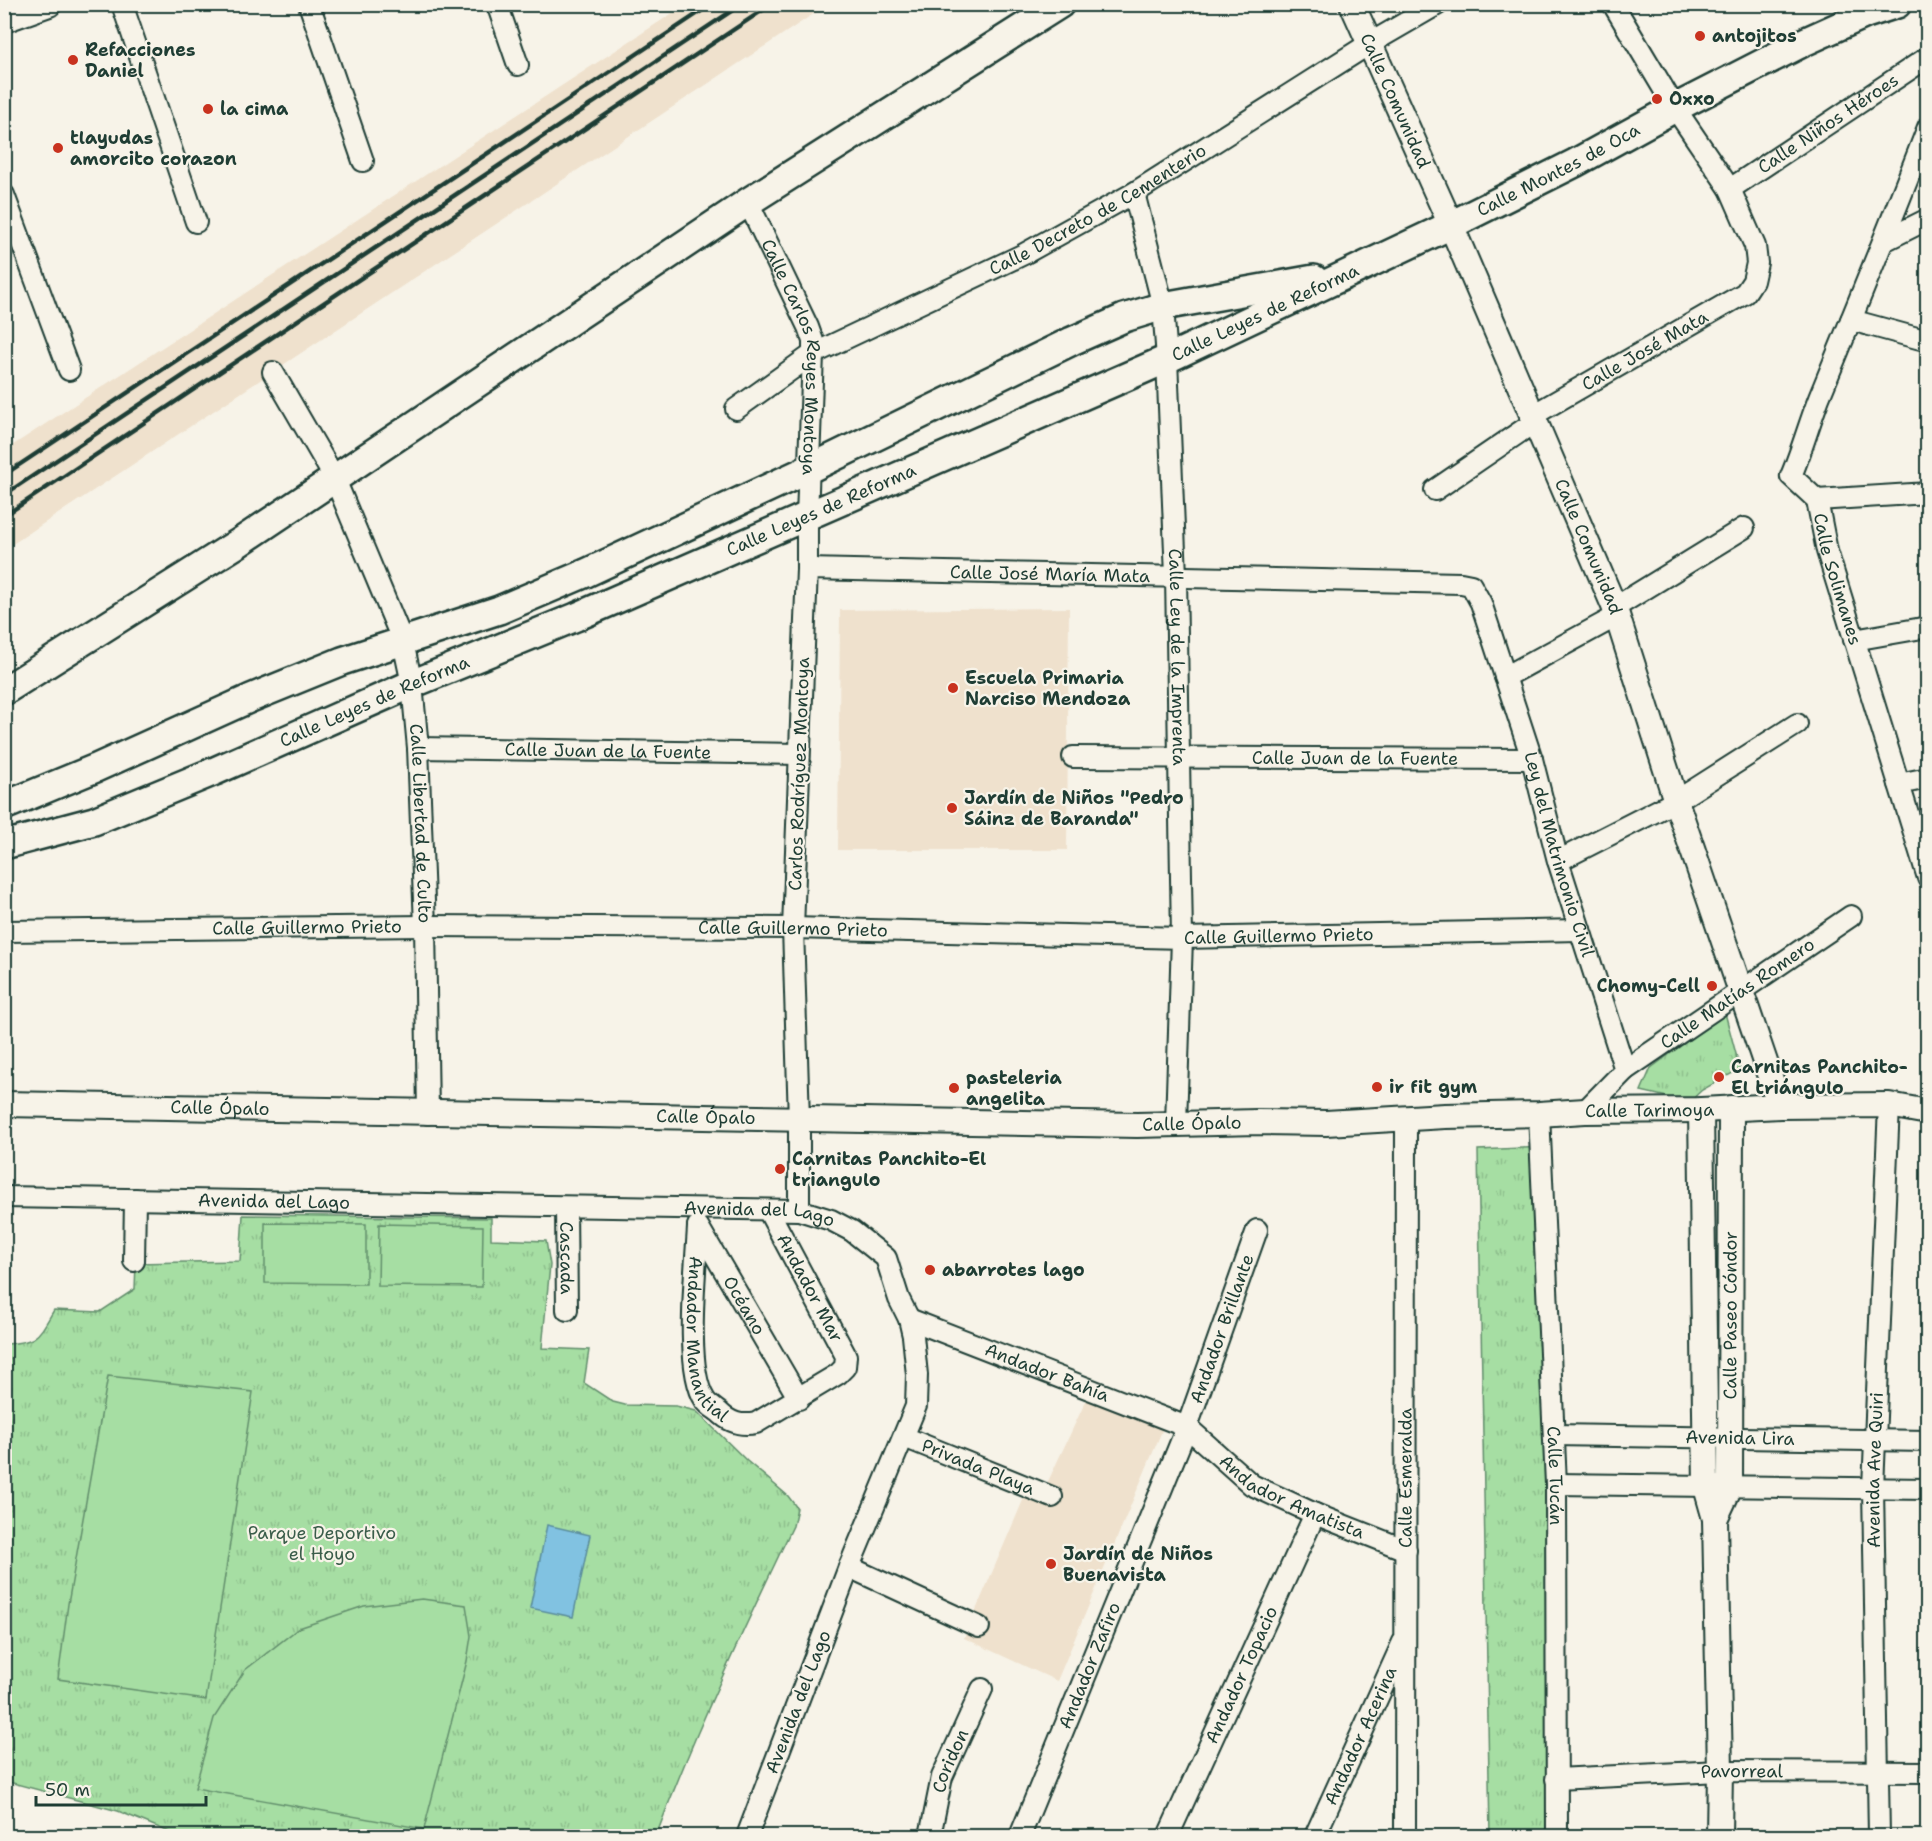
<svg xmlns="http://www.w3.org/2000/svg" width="1932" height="1841" font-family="'Shantell Sans',sans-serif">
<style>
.built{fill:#efe1cd}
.park{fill:url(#park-tufts);stroke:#628e6c;stroke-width:1.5}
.pitch{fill:#a6dea3;stroke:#628e6c;stroke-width:1.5}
.water{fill:#81c2e1;stroke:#5a8d9c;stroke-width:1.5}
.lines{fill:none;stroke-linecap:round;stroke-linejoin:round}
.minor-casing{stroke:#1f3d34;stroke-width:24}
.tertiary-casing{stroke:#1f3d34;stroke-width:28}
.secondary-casing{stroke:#1f3d34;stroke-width:32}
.minor{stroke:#f7f3e8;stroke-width:20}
.tertiary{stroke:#f7f3e8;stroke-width:24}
.secondary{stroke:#f7f3e8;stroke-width:27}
.rail{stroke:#1f3d34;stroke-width:4.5}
.poi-dot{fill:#c8321e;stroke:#f7f3e8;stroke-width:2}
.labels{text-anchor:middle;stroke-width:4.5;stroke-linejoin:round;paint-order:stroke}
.poi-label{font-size:18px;font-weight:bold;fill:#1f3d34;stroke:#f7f3e8;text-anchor:start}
.street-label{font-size:18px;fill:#1f3d34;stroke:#f7f3e8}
.park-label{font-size:18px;fill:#3a5d4a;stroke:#f7f3e8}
</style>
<defs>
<pattern id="park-tufts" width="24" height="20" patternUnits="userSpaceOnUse" patternTransform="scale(1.5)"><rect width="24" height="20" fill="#a6dea3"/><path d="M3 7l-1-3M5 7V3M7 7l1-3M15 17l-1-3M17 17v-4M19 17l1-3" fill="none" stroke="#8ebf8d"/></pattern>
</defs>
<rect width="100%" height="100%" fill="#f7f3e8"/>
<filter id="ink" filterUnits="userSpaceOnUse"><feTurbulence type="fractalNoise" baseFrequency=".0167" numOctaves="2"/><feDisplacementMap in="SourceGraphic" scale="12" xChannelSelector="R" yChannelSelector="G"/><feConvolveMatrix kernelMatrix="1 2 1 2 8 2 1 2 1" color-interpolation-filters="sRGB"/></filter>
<g filter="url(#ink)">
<!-- built -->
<g class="built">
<polygon points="685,5 827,5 5,549 4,451"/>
<polygon points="1069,608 1067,850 838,850 840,610"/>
<polygon points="1089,1394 1164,1426 1057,1681 964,1638 1030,1484 1044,1490"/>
</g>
<!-- park -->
<g class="park">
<polygon points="1725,1013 1740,1069 1702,1090 1689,1102 1641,1091 1651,1068"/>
<polygon points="1547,1147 1546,1836 1490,1836 1478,1150"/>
<path d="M 243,1215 L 491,1218 L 491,1239 L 546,1241 L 550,1265 L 542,1348 L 589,1350 L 584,1383 L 613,1402 L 625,1405 L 676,1406 L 696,1411 L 747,1461 L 788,1496 L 797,1508 L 793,1526 C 744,1628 696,1730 656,1836 L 179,1836 L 118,1811 L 5,1781 L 4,1344 C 38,1342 38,1337 54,1310 L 100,1312 L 135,1289 L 136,1263 L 240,1261 Z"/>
</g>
<!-- pitch -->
<g class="pitch">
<polygon points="265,1223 366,1224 366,1284 265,1283"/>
<polygon points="379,1224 483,1226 482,1287 378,1286"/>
<polygon points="108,1376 253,1392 206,1700 58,1679 68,1604"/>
<polygon points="422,1599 466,1605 471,1636 467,1661 424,1829 195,1788 214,1718 245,1670 299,1628 364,1606"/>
</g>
<!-- water -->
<polygon class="water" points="547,1525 590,1535 573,1617 530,1608"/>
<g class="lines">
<defs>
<g id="minor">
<polyline points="122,4 196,222"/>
<polyline points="309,4 363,161"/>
<polyline points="497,4 518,65"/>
<path id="s1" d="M 1928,127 C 1893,218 1856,308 1819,398 C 1809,424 1802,450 1791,476 L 1817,500 L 1827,551 L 1928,878"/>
<path id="s2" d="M 1730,189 L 1928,57"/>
<path id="s3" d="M 1134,193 L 1163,306 L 1167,359 L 1176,576 L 1182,938 L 1176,1124"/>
<polyline points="4,195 69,370"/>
<path id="s4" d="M 748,202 L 808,327 L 813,341 L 813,354 L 807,517 L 807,569 L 793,928 L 799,1120 L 799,1210"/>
<polyline points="1884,241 1928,219"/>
<polyline points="1851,320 1928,341"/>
<path id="s5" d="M 273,372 L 334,477 L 403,642 L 412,684 L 418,748 L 425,926 L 428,1114"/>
<path id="s6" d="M 736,409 L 813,354 L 1024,254 L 1134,193 L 1369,44 L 1438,4"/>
<path id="s7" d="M 1533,415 L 1745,293 L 1753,281 L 1757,263 L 1755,246 L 1730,189 L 1675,108 L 1613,4"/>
<polyline points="1435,490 1536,421"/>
<polyline points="1817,500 1928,493"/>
<path id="s8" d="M 807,569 L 1461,583 L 1471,585 L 1481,603 L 1532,759 L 1558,861 L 1625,1070 L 1585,1111"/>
<polyline points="1614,608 1744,528"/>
<polyline points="1854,640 1928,627"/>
<polyline points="1505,677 1617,616"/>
<path id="s9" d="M 418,748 L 799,754"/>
<path id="s10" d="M 1073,757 L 1532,759"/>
<polyline points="1899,784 1928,778"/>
<polyline points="1558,861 1676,801 1797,724"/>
<path id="s11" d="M 4,931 L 425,926 L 793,928 L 1182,938 L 1580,930"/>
<path id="s12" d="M 1625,1070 L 1851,916"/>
<path id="s13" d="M 1539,1114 L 1556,1484 L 1557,1836"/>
<path id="s14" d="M 4,1197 L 799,1210 L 831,1220 L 852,1231 L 886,1258 L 899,1299 L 909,1319 L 913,1336 L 917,1375 L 916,1406 L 849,1567 L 747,1836"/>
<path id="s15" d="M 566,1207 L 567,1310"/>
<path id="s16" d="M 698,1226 L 799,1399"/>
<path id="s17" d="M 698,1227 C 696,1267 684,1369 705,1400 C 708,1405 715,1409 719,1412 C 730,1423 741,1426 756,1423 L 838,1374 L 845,1367 L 846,1356 L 768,1210"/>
<polyline points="134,1261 135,1199"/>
<path id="s18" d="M 909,1319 L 1187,1427 L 1252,1485 L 1315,1514 L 1406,1550"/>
<path id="s19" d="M 1554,1435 L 1928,1441"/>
<path id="s20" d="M 904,1437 L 1052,1497"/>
<polyline points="1556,1484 1928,1489"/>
<polyline points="849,1567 979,1627"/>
<path id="s21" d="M 1556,1779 L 1720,1771 L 1928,1772"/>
<path id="s22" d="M 930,1836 L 942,1777 L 982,1689"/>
<path id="s23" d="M 1020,1836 L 1187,1427 L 1257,1230"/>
<path id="s24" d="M 1168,1836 L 1315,1514"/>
<path id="s25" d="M 1315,1836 L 1403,1642"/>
<path id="s26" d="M 1405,1836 L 1406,1118"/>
<path id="s27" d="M 1879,1836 L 1873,1488 L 1889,1105"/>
</g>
<g id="tertiary">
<path id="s28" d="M 1352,4 L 1451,225 L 1614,606 L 1676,801 L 1780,1106"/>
<polyline points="4,20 49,4"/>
<path id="s29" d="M 4,1104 L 1137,1125 L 1257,1122 L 1326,1123 L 1445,1116 L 1539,1114 L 1585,1111 L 1701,1110 L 1780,1106 L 1889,1105 L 1928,1112"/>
<polyline points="1701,1110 1706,1487 1715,1519 1720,1771 1719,1836"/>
<path id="s30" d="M 1715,1519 L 1730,1487 L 1731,1108"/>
</g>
<g id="secondary">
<polyline points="4,691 240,542 748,202 1060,4"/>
<polyline points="4,806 96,768 251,698 342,661 499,610 586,573 809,469 1072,341 1124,318 1163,306 1314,279"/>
<path id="s31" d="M 4,845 L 94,821 L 215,771 L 412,684 L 576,617 L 1167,359 L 1451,225 L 1575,163 L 1675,108 L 1804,42 L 1866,14 L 1897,4"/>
</g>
</defs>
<!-- minor casing -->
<use href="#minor" class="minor-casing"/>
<!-- tertiary casing -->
<use href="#tertiary" class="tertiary-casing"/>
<!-- secondary casing -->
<use href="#secondary" class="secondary-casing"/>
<!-- minor -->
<use href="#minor" class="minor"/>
<!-- tertiary -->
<use href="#tertiary" class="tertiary"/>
<!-- secondary -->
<use href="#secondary" class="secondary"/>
<!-- rail -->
<g class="rail">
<polyline points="4,475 712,4"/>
<polyline points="4,495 742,4"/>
<polyline points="4,516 772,4"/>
</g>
</g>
</g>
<!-- markers -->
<g class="poi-dot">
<circle cx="1700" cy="36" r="6"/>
<circle cx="73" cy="60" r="6"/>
<circle cx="1657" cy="99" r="6"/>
<circle cx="208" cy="109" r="6"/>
<circle cx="58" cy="148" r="6"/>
<circle cx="953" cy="688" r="6"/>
<circle cx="952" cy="808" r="6"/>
<circle cx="1712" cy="986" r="6"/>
<circle cx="1719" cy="1077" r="6"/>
<circle cx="1377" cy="1087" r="6"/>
<circle cx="954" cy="1088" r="6"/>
<circle cx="780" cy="1169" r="6"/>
<circle cx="930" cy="1270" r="6"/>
<circle cx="1051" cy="1564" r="6"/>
</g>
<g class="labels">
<!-- poi labels -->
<g class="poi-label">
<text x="1712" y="42">antojitos</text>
<text x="85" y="56">Refacciones<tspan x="85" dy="21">Daniel</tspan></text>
<text x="1669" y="105">Oxxo</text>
<text x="220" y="115">la cima</text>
<text x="70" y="144">tlayudas<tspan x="70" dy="21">amorcito corazon</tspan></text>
<text x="965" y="684">Escuela Primaria<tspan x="965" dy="21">Narciso Mendoza</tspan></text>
<text x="964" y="804">Jardín de Niños "Pedro<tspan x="964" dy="21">Sáinz de Baranda"</tspan></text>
<text x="1700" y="992" text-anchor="end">Chomy-Cell</text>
<text x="1731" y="1073">Carnitas Panchito-<tspan x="1731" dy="21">El triángulo</tspan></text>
<text x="966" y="1084">pasteleria<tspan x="966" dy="21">angelita</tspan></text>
<text x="1389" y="1093">ir fit gym</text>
<text x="792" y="1165">Carnitas Panchito-El<tspan x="792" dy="21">triangulo</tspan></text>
<text x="942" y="1276">abarrotes lago</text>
<text x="1063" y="1560">Jardín de Niños<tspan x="1063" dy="21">Buenavista</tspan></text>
</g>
<!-- street labels -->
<g class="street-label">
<text dy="6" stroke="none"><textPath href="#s28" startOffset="106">Calle Comunidad</textPath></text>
<text dy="6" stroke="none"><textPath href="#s2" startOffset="118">Calle Niños Héroes</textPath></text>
<text dy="6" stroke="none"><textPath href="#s31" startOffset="1696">Calle Montes de Oca</textPath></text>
<text dy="6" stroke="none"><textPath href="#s6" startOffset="414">Calle Decreto de Cementerio</textPath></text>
<text dy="6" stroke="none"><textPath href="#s31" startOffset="1370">Calle Leyes de Reforma</textPath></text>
<text dy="6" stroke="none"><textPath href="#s7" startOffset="129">Calle José Mata</textPath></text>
<text dy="6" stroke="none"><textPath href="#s4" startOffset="165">Calle Carlos Reyes Montoya</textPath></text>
<text dy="6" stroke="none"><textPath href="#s31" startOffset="884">Calle Leyes de Reforma</textPath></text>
<text dy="6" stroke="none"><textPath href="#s28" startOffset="592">Calle Comunidad</textPath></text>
<text dy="6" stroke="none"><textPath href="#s8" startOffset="243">Calle José María Mata</textPath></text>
<text dy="6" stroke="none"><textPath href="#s1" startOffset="492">Calle Solimanes</textPath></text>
<text dy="6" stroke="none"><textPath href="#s3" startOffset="468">Calle Ley de la Imprenta</textPath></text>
<text dy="6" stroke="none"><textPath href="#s31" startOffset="398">Calle Leyes de Reforma</textPath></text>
<text dy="6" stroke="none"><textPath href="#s9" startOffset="190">Calle Juan de la Fuente</textPath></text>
<text dy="6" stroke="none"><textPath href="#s10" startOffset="282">Calle Juan de la Fuente</textPath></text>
<text transform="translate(799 774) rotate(-88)" y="6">Carlos Rodríguez Montoya</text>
<text dy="6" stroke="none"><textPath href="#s5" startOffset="483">Calle Libertad de Culto</textPath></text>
<text dy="6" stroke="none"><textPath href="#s8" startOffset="948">Ley del Matrimonio Civil</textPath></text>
<text dy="6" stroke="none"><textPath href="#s11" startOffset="303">Calle Guillermo Prieto</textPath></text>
<text dy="6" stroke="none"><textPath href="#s11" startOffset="789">Calle Guillermo Prieto</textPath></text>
<text dy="6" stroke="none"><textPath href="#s11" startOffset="1275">Calle Guillermo Prieto</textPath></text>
<text dy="6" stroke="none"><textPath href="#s12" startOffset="136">Calle Matías Romero</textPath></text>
<text dy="6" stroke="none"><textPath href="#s29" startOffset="216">Calle Ópalo</textPath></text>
<text dy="6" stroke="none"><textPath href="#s29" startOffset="1646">Calle Tarimoya</textPath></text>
<text dy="6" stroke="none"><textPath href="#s29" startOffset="702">Calle Ópalo</textPath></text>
<text dy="6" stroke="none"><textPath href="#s29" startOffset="1188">Calle Ópalo</textPath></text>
<text dy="6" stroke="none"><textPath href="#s14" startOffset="270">Avenida del Lago</textPath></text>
<text dy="6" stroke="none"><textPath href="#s14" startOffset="756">Avenida del Lago</textPath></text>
<text dy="6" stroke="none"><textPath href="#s15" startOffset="51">Cascada</textPath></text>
<text transform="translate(810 1288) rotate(62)" y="6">Andador Mar</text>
<text dy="6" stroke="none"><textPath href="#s16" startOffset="92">Océano</textPath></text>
<text dy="6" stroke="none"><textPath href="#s30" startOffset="207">Calle Paseo Cóndor</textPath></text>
<text dy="6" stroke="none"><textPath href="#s23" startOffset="546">Andador Brillante</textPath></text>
<text dy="6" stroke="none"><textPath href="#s17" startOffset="116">Andador Manantial</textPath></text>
<text dy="6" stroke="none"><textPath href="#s18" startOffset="148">Andador Bahía</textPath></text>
<text dy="6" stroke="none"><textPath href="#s19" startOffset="186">Avenida Lira</textPath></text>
<text dy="6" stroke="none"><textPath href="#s20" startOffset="80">Privada Playa</textPath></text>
<text dy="6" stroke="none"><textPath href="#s27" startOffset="366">Avenida Ave Quiri</textPath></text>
<text dy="6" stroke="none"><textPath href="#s13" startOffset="362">Calle Tucán</textPath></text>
<text dy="6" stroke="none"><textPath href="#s26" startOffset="358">Calle Esmeralda</textPath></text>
<text dy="6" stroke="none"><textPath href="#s18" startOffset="426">Andador Amatista</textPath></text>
<text dy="6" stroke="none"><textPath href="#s23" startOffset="184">Andador Zafiro</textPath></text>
<text dy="6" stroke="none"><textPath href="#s24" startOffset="177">Andador Topacio</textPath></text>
<text transform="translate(798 1702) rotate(-69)" y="6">Avenida del Lago</text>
<text dy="6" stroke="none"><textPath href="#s25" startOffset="110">Andador Acerina</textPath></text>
<text dy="6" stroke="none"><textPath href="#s22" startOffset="78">Coridon</textPath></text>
<text dy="6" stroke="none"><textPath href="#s21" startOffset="186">Pavorreal</textPath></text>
</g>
<!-- park labels -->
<g class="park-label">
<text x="322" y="1539">Parque Deportivo<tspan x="322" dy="21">el Hoyo</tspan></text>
</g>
</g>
<!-- margin -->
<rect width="1932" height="1841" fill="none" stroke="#f7f3e8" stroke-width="24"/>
<rect x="12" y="12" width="1908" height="1817" fill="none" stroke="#1f3d34" stroke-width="2" filter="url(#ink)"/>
<!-- scale -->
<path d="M36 1796v9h170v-9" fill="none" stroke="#1f3d34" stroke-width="3"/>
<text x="45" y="1796" font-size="18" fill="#1f3d34" stroke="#f7f3e8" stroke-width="4.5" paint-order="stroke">50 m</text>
</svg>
